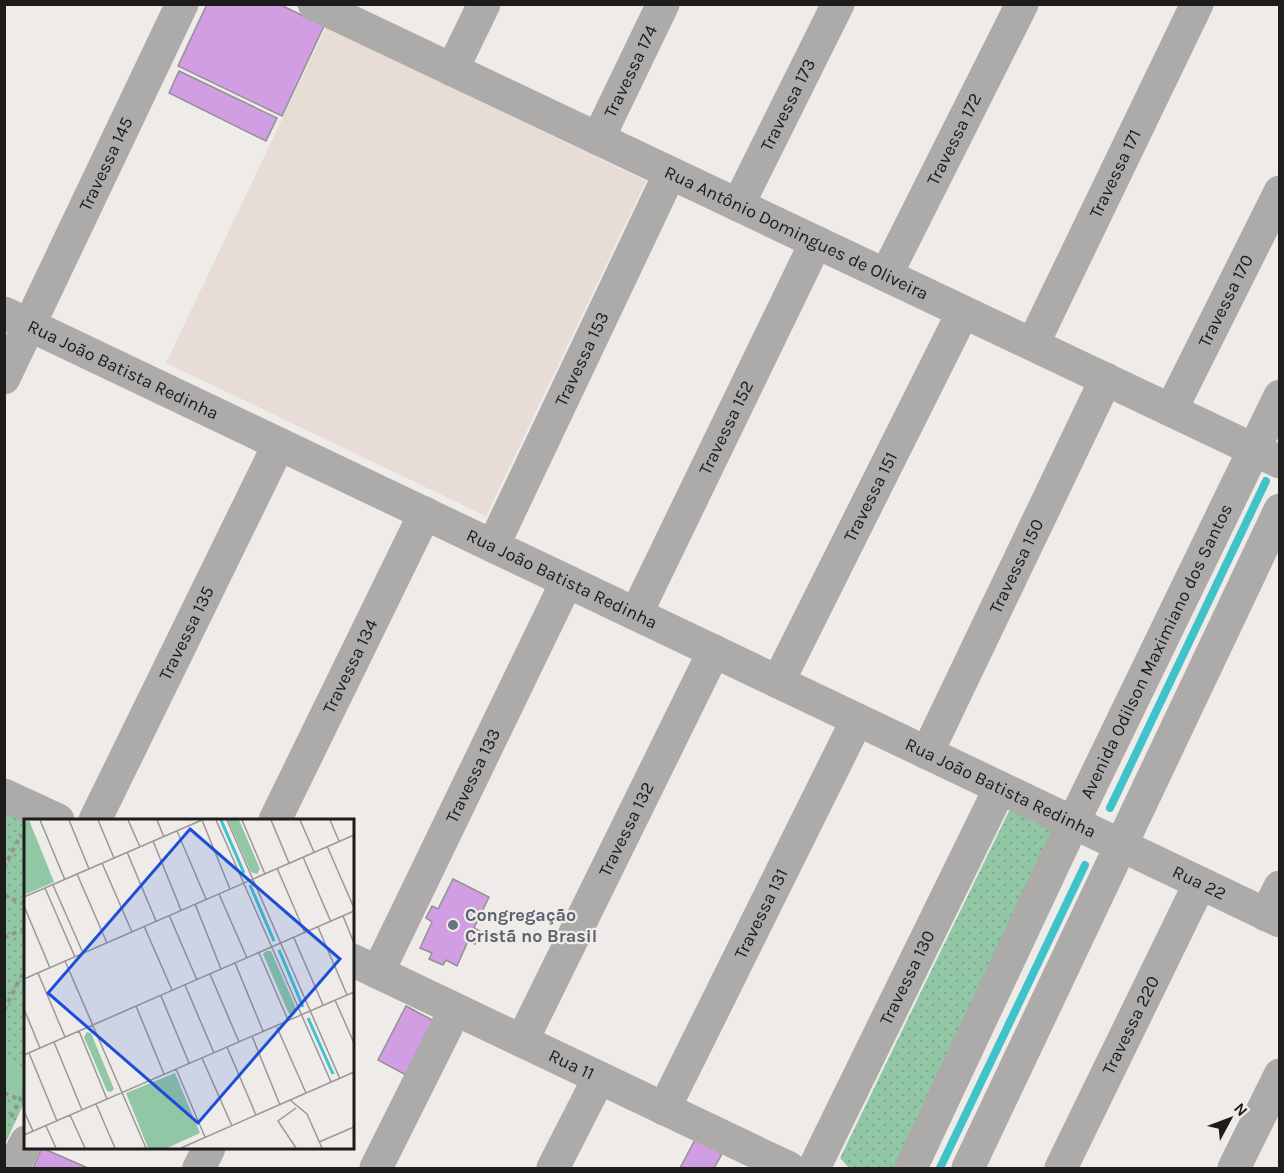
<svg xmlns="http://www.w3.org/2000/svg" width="1284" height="1173" font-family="Karla,sans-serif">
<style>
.built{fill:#e7dcd6}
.park{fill:url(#park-dots)}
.garden{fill:#91c7a4}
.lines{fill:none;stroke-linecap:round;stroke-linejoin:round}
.stream{stroke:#3fc2ca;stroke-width:8}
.building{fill:#d19ee3;stroke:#939194;stroke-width:1.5}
.path{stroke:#969492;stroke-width:4;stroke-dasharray:4.5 4.5;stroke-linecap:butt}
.minor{stroke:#acabaa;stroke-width:33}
.worship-dot{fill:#6b7280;stroke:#eeebe9;stroke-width:2}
.labels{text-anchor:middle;stroke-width:4.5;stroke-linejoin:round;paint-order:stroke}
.street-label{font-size:18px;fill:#1d1c1b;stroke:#eeebe9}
.worship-label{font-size:18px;font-weight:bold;fill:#5b616d;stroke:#eeebe9;text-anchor:start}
.inset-river{fill:none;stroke:#3fc2ca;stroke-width:3}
.inset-road{fill:none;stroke:#9a9897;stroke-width:1.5}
.view{fill:#1d4ed8;fill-opacity:0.15;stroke:#1d4ed8;stroke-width:3}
.inset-edge{fill:none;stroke:#1d1c1b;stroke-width:3}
</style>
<defs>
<pattern id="park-dots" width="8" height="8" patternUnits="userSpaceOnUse" patternTransform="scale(1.5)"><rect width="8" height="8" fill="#91c7a4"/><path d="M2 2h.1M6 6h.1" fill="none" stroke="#7daa8d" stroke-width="1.8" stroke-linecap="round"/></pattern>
</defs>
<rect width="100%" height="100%" fill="#eeebe9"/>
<!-- built -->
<polygon class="built" points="326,27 646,181 486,516 166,363"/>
<!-- park -->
<g class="park">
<polygon points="1010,809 1036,811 1055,833 895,1168 849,1168 840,1158"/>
<polygon points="5,811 26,821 25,1101 5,1144"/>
</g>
<!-- garden -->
<polygon class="garden" points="5,1061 25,1071 25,1082 18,1097 5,1090"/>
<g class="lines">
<!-- stream -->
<g class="stream">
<polyline points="1110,808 1266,481"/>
<polyline points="940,1168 1085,865"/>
</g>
</g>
<!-- building -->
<g class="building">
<polygon points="207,4 279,4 324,26 282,116 178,66"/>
<polygon points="179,71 277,118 266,141 169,93"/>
<polygon points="453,879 489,897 474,928 480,931 475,944 468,941 457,966 446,960 443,965 429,959 432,953 420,948 432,922 426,918 432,906 438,909"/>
<polygon points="406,1006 434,1021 406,1075 378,1060"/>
<polygon points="696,1138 723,1152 714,1168 680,1168"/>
<polygon points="42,1148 88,1168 33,1168"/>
</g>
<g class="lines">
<!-- path -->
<g class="path">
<polyline points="4,868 21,834"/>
<polyline points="4,895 26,905"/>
<polyline points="4,938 26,928"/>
<polyline points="4,1010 26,967"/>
<polyline points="4,1093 20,1100"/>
<polyline points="11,1117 26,1088"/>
</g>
<!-- minor -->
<g class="minor">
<path id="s1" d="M 314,4 L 1280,462"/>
<polyline points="452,70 484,4"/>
<path id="s2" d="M 598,139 L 663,4"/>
<path id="s3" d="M 738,205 L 838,4"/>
<path id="s4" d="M 886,275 L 1022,4"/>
<path id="s5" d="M 4,313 L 1280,921"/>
<path id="s6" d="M 1033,344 L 1197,4"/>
<path id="s7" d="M 4,378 L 182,4"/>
<path id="s8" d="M 1171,410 L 1280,192"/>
<path id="s9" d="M 493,546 L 670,173"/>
<path id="s10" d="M 636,614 L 816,242"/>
<path id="s11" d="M 778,682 L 963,312"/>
<path id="s12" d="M 927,753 L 1106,379"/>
<polyline points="4,795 58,820"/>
<path id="s13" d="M 95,820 L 279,444"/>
<path id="s14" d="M 275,820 L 425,513"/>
<polyline points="1266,915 1280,887"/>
<path id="s15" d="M 352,960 L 789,1168"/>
<path id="s16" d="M 378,972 L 567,581"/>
<path id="s17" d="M 522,1041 L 714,651"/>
<path id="s18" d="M 664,1109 L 857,720"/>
<polyline points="13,1168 26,1142"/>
<polyline points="199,1168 209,1148"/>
<polyline points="376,1168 455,1010"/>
<polyline points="553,1168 599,1078"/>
<path id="s19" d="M 814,1168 L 1000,788"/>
<path id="s20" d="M 911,1168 L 1073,823 L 1280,396"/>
<polyline points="968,1168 1280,510"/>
<path id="s21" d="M 1061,1168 L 1200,883"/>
<polyline points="1234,1168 1280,1075"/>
</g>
</g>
<!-- markers -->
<circle class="worship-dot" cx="453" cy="925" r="6"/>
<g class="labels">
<!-- street labels -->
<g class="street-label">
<text dy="6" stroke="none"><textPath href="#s2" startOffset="75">Travessa 174</textPath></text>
<text dy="6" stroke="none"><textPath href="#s3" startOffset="112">Travessa 173</textPath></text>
<text dy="6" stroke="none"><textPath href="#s4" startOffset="152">Travessa 172</textPath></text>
<text dy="6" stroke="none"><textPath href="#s7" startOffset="237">Travessa 145</textPath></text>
<text dy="6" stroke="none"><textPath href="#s6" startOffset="189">Travessa 171</textPath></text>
<text dy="6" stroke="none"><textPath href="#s1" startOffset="534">Rua Antônio Domingues de Oliveira</textPath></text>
<text dy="6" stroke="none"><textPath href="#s8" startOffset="122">Travessa 170</textPath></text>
<text dy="6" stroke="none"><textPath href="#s9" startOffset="207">Travessa 153</textPath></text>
<text dy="6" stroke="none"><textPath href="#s5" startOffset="132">Rua João Batista Redinha</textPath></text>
<text dy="6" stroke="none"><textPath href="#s10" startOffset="207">Travessa 152</textPath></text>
<text dy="6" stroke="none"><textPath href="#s11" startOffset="207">Travessa 151</textPath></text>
<text dy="6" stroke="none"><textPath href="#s12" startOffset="207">Travessa 150</textPath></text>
<text dy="6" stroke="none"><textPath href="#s5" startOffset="618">Rua João Batista Redinha</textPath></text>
<text dy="6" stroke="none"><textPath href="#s13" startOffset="208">Travessa 135</textPath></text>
<text dy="6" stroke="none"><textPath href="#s20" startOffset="572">Avenida Odilson Maximiano dos Santos</textPath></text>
<text dy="6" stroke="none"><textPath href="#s14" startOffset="171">Travessa 134</textPath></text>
<text dy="6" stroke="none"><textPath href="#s16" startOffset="218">Travessa 133</textPath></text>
<text dy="6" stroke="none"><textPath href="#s5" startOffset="1104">Rua João Batista Redinha</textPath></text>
<text dy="6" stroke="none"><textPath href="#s17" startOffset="236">Travessa 132</textPath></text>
<text dy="6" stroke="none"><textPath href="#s5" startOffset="1324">Rua 22</textPath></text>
<text dy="6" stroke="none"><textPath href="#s18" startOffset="218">Travessa 131</textPath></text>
<text dy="6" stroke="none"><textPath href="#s19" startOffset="212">Travessa 130</textPath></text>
<text dy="6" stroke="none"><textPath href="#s21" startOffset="159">Travessa 220</textPath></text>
<text dy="6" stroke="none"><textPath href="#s15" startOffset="243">Rua 11</textPath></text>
</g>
<!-- worship labels -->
<g class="worship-label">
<text x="465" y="921">Congregação<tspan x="465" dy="21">Cristã no Brasil</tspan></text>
</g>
</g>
<!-- overview -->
<g transform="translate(24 819)">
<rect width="330" height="330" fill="#eeebe9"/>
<path d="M 204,1 L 215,1 L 236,50 L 233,55 L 227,53 ZM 63,213 L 67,214 L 90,270 L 87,273 L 83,272 L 60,218 Z" fill="#91c7a4"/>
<path d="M 242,132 L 247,132 L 273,191 L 270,195 L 265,195 L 239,135 ZM 151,254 L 176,314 L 143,329 L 124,329 L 102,274 Z" fill="#91c7a4"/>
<path d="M 5,1 L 30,63 L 0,76 L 0,3 Z" fill="#91c7a4"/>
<path class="inset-river" d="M 197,1 L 220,54M 226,66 L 250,122M 255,131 L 279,188M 284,199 L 309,255"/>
<path class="inset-road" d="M 16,1 L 41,61M 45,1 L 65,50M 74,1 L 90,39M 104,1 L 116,28M 133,1 L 140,18M 178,1 L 206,70M 192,1 L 307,263M 203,1 L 316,260M 218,1 L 241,55M 247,1 L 265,44M 276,1 L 290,33M 306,1 L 315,22M 153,12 L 182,80M 129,22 L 157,91M 303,27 L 330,89M 103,33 L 132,102M 279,38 L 307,103M 78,44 L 108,113M 253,49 L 281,114M 53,55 L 83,124M 29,66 L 59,134M 21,69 L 51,138M 195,75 L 223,139M 0,78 L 178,1M 171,85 L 197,150M 0,87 L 26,149M 145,96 L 173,161M 319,97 L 330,124M 120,107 L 148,171M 294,108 L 323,176M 270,119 L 299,186M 235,134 L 264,201M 41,142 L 122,329M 211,144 L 239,212M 14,154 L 41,218M 186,155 L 215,223M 0,160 L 330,16M 161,166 L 190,234M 137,177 L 165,244M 311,181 L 330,224M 112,187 L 140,255M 0,190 L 16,229M 252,206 L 282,274M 55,212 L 83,280M 228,217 L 256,286M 30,223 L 58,291M 203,228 L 232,296M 5,234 L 33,302M 0,236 L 330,92M 178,239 L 208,307M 152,250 L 181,318M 266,281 L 283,295 L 298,329M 72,285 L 91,329M 0,292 L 9,312M 46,296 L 61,329M 22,307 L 32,329M 0,316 L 330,173M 295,323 L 330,308M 157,329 L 330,253M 272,329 L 254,302 L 272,289"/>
<path class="view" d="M 166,10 L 316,140 L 174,304 L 24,174 Z"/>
<rect width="330" height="330" class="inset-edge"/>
</g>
<!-- border -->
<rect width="1284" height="1173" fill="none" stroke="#1d1c1b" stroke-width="12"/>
<!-- north arrow -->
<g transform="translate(1230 1119) rotate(49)" stroke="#eeebe9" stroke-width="4.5" paint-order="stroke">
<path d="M0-4.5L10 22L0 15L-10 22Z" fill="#1d1c1b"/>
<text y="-9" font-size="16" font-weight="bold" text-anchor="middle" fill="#1d1c1b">N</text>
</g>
</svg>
